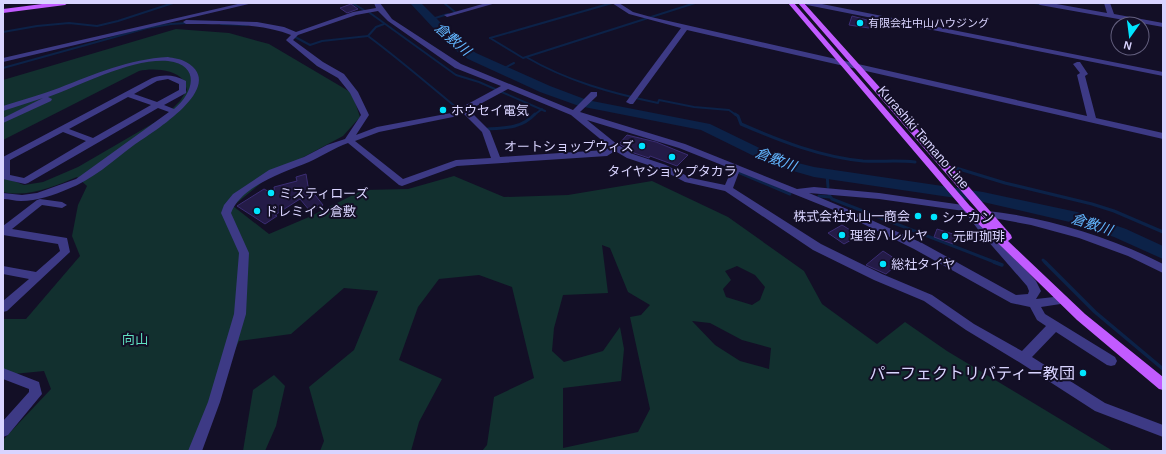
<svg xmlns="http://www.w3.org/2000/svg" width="1166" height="454" font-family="Helvetica,'Noto Sans JP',sans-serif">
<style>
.green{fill:#12302f;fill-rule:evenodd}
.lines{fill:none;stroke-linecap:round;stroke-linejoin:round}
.stream-far2{stroke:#0c2248;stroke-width:2}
.stream-far1{stroke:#0c2248;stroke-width:3}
.stream{stroke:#0c2248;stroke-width:3.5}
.river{fill:#0c2248;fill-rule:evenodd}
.building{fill:#241b47;stroke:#3b2d73}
.minor{fill:#3d3a85;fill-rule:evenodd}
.major{fill:#c25bff;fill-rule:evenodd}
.poi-dot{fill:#00e5ff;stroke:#130f26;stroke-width:1.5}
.labels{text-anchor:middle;stroke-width:4;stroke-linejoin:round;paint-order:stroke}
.far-poi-label{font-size:11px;fill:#d9d4ff;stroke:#130f26;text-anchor:start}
.poi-label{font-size:13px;fill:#d9d4ff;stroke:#130f26;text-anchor:start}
.street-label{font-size:13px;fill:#d9d4ff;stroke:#130f26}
.park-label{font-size:13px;fill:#5fe0c0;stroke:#130f26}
.water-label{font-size:14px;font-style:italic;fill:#62b6ff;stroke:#130f26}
.near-poi-label{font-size:16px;fill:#d9d4ff;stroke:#130f26;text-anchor:end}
</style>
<rect width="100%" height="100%" fill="#130f26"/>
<!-- green -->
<g class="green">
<path d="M 176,29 L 229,33 L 269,44 L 352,93 L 360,117 L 343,136 L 272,174 L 233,206 L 269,234 L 309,217 L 363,190 L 408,189 L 454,176 L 504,197 L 568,195 L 652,181 L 728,217 L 804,271 L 822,304 L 877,344 L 905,322 L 947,351 L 1113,451 L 482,451 L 487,445 L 494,397 L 534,378 L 512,287 L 479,275 L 439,279 L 418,307 L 399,360 L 442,379 L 419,422 L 411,451 L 320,451 L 324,441 L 309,387 L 354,350 L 378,291 L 344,288 L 291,334 L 239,341 L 189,451 L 3,451 L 3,440 L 51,389 L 44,371 L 3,375 L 3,319 L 26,319 L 80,256 L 72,236 L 78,205 L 87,186 L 77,177 C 55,186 28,198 3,192 L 3,177 L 24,185 L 43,182 L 78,167 L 164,117 L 180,101 L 187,90 C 186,87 185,82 183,80 C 174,69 152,68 139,71 L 3,140 L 3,80 ZM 602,245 L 610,248 L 628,292 L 650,305 L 641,315 L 630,317 L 650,409 L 638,432 L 563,448 L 563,388 L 621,381 L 624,349 L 620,327 L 603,351 L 564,362 L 552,351 L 554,328 L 563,295 L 608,293 ZM 737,266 L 755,275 L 765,287 L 760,300 L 752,305 L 726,297 L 723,289 L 731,280 L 725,271 ZM 692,321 L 710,323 L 742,340 L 771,348 L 769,369 L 740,361 L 715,345 Z"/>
<polygon points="274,375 285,386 276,426 265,451 243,451 253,390"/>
</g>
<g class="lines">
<!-- stream-far2 -->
<g class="stream-far2">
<polyline points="352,3 364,10"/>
<polyline points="444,3 455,12"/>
<polyline points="1034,3 1041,4"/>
<polyline points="370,13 456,75 479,82 545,111"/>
<polyline points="432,19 448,14"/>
<polyline points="221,24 247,25"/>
<path d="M 384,24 L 376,27 L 368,36 C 399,59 428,84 458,109"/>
<polyline points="3,32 37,26 69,23 97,26 118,21 173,3"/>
<polyline points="295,37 310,45 322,41 368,36"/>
<path d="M 490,38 L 523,58 L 526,57 C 567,81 611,93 658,103 L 659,100 L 694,107 L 729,110 L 736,115"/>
<polyline points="490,38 612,3"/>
<polyline points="526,57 695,3"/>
<polyline points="3,68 147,28 171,24 187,23"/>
<polyline points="501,70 514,63"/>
<polyline points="534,115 542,109"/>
</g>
<!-- stream-far1 -->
<g class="stream-far1">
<path d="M 735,114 L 738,116 L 741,124 C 780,141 821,157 863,161 C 880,162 898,160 915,162"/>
<path d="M 488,129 C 506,128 522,128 535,114"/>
<polyline points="956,168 1005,183 1092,204 1114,211 1163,232"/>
<polyline points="738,172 790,194"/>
<polyline points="827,174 828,187"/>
<polyline points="829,195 832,199 997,263"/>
<polyline points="819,196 830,197"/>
<polyline points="1043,260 1046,263"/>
</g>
<!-- stream -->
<g class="stream">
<polyline points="994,262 1002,265"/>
<polyline points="1045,262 1095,312 1163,369"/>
</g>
<!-- river -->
<polygon class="river" points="410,3 421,3 459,41 476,53 550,86 587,100 710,124 782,159 814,167 983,192 1077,212 1126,229 1163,246 1163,259 1114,237 1074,223 983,202 814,177 772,165 701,130 579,106 540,92 468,59 451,47"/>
</g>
<!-- building -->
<g class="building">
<polygon points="351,4 358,9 347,13 340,8"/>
<polygon points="852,16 871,21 869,28 849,25"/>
<polygon points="627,135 656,142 688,155 677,166 650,156 649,158 634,153 619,144"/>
<polygon points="306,174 308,186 323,205 310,211 300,199 275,215 277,216 265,224 237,206 264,189 275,195 274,187 297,181 296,177"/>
<polygon points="842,225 855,233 850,236 853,239 844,244 828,233"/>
<polygon points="937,229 956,235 953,244 934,237"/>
<polygon points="883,251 900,262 886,274 866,265"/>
</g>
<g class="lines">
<!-- minor -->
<g class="minor">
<polygon points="242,3 253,3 3,62 3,58"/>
<path d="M 374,3 L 380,3 L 392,19 L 461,64 L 573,110 L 591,92 L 597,92 L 597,96 L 580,112 L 685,144 L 797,189 L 814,187 L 879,193 L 970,206 L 988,228 L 1036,281 L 1041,291 L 1036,299 L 1063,296 L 1067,297 L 1069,300 L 1067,303 L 1041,307 L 1045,314 L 1115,357 L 1117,361 L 1115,365 L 1111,366 L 1107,365 L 1056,332 L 1032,357 L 1105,403 L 1163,425 L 1163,437 L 1095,411 L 1019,362 L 966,330 L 924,301 L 874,280 L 813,250 L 725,191 L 685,182 L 660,169 L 627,158 L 615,151 L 607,156 L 457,166 L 402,186 L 399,185 L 348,143 C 334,148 322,156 309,162 C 284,172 241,186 231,213 L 249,253 L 246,314 L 220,402 L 202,451 L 188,451 L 208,402 L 234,314 L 239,253 L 221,213 L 224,205 L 233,194 L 269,170 L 304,157 L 327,145 L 345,139 L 361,115 L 350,93 L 338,78 L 317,66 L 287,41 L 286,40 L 291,35 C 258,22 221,25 186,24 L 183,22 L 186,20 L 257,22 L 284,27 L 296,32 L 353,12 L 376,8 ZM 378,11 L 388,21 L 455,68 L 501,86 L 451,113 L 377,127 L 356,135 L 369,115 L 358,92 L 344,74 L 323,62 L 293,40 L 298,35 L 356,15 ZM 508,89 L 571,115 L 610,147 L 605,150 L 500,157 L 490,131 L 469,110 ZM 463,113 L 482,132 L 491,158 L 456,160 L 403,179 L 355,141 L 379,132 L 453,117 ZM 587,120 L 679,148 L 732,169 L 725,185 L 691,178 L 666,165 L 633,154 L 618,145 ZM 739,172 L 841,213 L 914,249 L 1011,303 L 1030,307 L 1037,320 L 1046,326 L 1022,351 L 974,324 L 932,295 L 882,274 L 821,244 L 733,188 ZM 809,193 L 879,199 L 964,211 L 980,232 L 1027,286 L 1029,291 L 1028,294 L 1016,295 L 922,243 L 847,209 Z"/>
<polygon points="486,3 496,3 447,17 444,15"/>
<polygon points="612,3 619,3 633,12 651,17 1087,116 1077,75 1080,73 1073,64 1077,62 1080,62 1088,74 1085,76 1096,118 1163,133 1163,139 687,30 633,104 630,104 626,102 681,28 629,14"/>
<polygon points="804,3 817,3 1163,72 1163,76 807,5"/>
<polygon points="1037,3 1051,3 1107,13 1104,3 1110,3 1114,14 1163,23 1163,27 1040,5"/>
<path d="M 168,57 C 173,58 181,59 186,62 C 229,86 153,132 134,145 C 113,161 92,180 68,189 C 54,195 37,201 21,201 C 15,201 9,199 3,199 L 3,193 L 22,195 L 37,193 L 76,179 L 169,112 L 158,108 L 28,183 L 25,184 L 3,179 L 3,157 L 152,78 C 165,74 174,75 186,81 L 186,93 L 164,105 L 174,109 C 194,93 201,65 168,61 C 132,58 82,85 48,97 L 52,99 L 51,101 L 3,123 L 3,118 L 43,98 L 3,111 L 3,106 C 21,100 40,95 59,88 C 95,74 129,59 168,57 ZM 168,79 L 179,84 L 179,90 L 157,102 L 134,94 L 157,81 ZM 128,97 L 151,105 L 93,138 L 69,129 ZM 63,132 L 86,141 L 24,178 L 10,175 L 10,160 Z"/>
<polygon points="40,199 62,202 67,205 62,208 42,205 12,229 67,238 70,252 7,311 3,312 3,301 29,279 3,274 3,266 36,272 60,251 58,244 3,235 3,226 37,200"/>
<path d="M 986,211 C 1042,216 1113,238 1163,264 L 1163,273 L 1128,256 L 1079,238 L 1031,225 L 983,216 L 981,214 L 983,212 Z"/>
<polygon points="3,368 39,382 42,394 8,435 3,437 3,421 29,392 29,389 3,379"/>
</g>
<!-- major -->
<g class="major">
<polygon points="50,3 68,3 65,5 3,13 3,9"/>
<polygon points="788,3 794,3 970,206 989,223 798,3 804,3 962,179 1011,235 1012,238 1008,241 1085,314 1163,377 1163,390 1159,389 1077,320 964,210"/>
</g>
</g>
<!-- markers -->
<g class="poi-dot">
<circle cx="860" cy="23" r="4"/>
<circle cx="443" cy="110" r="4"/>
<circle cx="642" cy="146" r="4"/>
<circle cx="672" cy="157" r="4"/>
<circle cx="271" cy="193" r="4"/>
<circle cx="257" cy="211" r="4"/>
<circle cx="918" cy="216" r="4"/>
<circle cx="934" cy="217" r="4"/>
<circle cx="842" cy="235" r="4"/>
<circle cx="945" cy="236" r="4"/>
<circle cx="883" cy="264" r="4"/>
<circle cx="1083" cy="373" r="4"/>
</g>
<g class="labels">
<!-- far-poi labels -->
<g class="far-poi-label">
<text x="868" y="27">有限会社中山ハウジング</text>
</g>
<!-- poi labels -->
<g class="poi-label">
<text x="451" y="115">ホウセイ電気</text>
<text x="634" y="151" text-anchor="end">オートショップウィズ</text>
<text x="672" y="176" text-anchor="middle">タイヤショップタカラ</text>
<text x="279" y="198">ミスティローズ</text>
<text x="265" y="216">ドレミイン倉敷</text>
<text x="910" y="221" text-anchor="end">株式会社丸山一商会</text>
<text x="942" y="222">シナカン</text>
<text x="850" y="240">理容ハレルヤ</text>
<text x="953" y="241">元町珈琲</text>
<text x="891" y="269">総社タイヤ</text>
</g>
<!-- street labels -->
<g class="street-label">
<text transform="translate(924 137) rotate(49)" y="5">Kurashiki Tamano Line</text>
</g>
<!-- park labels -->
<g class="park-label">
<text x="135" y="344">向山</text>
</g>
<!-- water labels -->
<g class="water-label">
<text transform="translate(453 39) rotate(41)" y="5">倉敷川</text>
<text transform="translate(776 159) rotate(21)" y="5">倉敷川</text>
<text transform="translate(1092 224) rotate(18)" y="5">倉敷川</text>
</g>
<!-- near-poi labels -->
<g class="near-poi-label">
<text x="1075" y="379">パーフェクトリバティー教団</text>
</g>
</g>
<!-- border -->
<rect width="1166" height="454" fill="none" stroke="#d9d4ff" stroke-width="8"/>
<!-- north arrow -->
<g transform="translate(1130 36) rotate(194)"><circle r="19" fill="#130f26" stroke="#625e7d"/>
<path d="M0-3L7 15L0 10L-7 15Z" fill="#00e5ff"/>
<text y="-6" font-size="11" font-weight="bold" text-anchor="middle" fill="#d9d4ff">N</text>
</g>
</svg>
